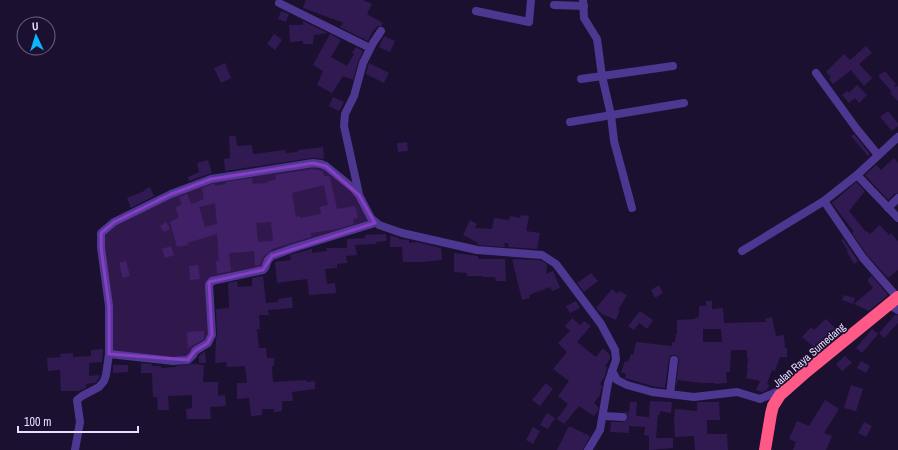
<svg xmlns="http://www.w3.org/2000/svg" width="898" height="450" font-family="'Archivo Narrow',sans-serif">
<style>
.building{fill:#311a52;fill-rule:evenodd}
.lines{fill:none;stroke-linecap:round;stroke-linejoin:round}
.street{stroke:#4d3791;stroke-width:8}
.highway{stroke:#ff5987;stroke-width:12}
.marked{fill:#863ec5;fill-opacity:0.2;stroke:#863ec5;stroke-width:3;stroke-linejoin:round}
.labels{text-anchor:middle;stroke-width:3.5;stroke-linejoin:round;paint-order:stroke}
.street-label{font-size:11px;fill:#e8deff;stroke:#1b102f}
</style>
<rect width="100%" height="100%" fill="#1b102f"/>
<!-- building -->
<g class="building">
<polygon points="306,0 363,0 372,4 367,14 383,23 381,26 378,26 375,29 374,29 368,41 340,27 343,23 344,23 303,8"/>
<polygon points="281,11 289,14 286,22 278,19"/>
<polygon points="303,21 328,33 314,35 313,44 303,44 303,41 290,42 289,25 303,25"/>
<polygon points="274,34 282,40 275,50 267,44"/>
<polygon points="330,34 341,40 331,57 347,66 354,54 352,53 356,47 363,51 358,62 353,80 343,76 332,93 317,85 323,71 313,65"/>
<polygon points="384,36 395,41 390,52 379,47"/>
<polygon points="866,46 872,53 859,64 872,78 864,86 851,70 833,84 829,79 831,77 826,72 844,54 850,60"/>
<polygon points="225,63 231,78 221,83 214,68"/>
<polygon points="369,63 389,73 384,83 366,74"/>
<polygon points="885,71 896,84 894,86 896,87 898,86 898,101 890,93 892,92 878,76"/>
<polygon points="857,85 867,95 859,103 855,98 849,103 842,95 847,91 849,93"/>
<polygon points="333,97 344,102 339,111 329,106"/>
<polygon points="888,111 898,123 898,126 892,131 880,117"/>
<polygon points="854,134 870,154 868,156 851,136"/>
<polygon points="229,136 236,136 237,146 252,145 253,154 285,150 286,153 298,152 298,150 323,147 324,159 312,158 225,171 224,159 230,158"/>
<polygon points="407,142 408,151 398,152 397,143"/>
<polygon points="894,158 898,163 898,193 894,194 888,200 865,175 876,165 881,170"/>
<polygon points="208,160 212,173 189,181 188,177 199,172 197,163"/>
<path d="M 313,169 L 323,171 L 324,176 L 329,176 L 330,177 L 337,209 L 355,206 L 358,218 L 353,219 L 354,224 L 337,229 L 311,233 L 311,237 L 272,249 L 272,250 L 264,256 L 260,265 L 255,266 L 254,251 L 229,253 L 231,271 L 217,274 L 216,261 L 219,261 L 217,234 L 187,243 L 188,245 L 177,247 L 170,222 L 178,218 L 178,215 L 179,215 L 175,208 L 182,204 L 179,197 L 187,194 L 191,204 L 204,199 L 202,188 L 212,184 L 215,184 L 215,186 L 226,184 L 226,182 L 252,178 L 253,184 L 268,183 L 268,181 L 276,180 L 275,175 ZM 324,185 L 328,205 L 320,207 L 321,214 L 300,218 L 300,216 L 296,217 L 292,193 ZM 215,203 L 217,224 L 205,227 L 199,207 ZM 271,222 L 273,241 L 258,242 L 256,223 Z"/>
<polygon points="856,182 865,191 849,211 866,232 867,231 870,234 880,225 889,235 891,233 898,241 898,270 888,278 867,255 852,233 854,232 832,203"/>
<polygon points="150,187 154,196 131,208 127,198 144,191 144,190"/>
<polygon points="521,215 529,216 526,231 540,233 537,249 509,247 508,243 504,243 505,247 478,245 478,243 463,235 470,220 477,224 475,228 492,229 494,218 509,220 510,216 520,218"/>
<polygon points="166,222 170,229 164,232 160,226"/>
<polygon points="386,234 387,241 376,242 376,244 355,245 357,255 346,256 347,263 337,264 337,268 325,269 327,284 335,283 336,293 309,295 307,279 277,283 275,262 291,260 290,255 308,250 312,249 312,253 327,251 326,248 347,248 347,239 365,238 365,235"/>
<polygon points="390,236 393,236 399,238 399,239 409,240 409,243 417,242 441,248 442,260 422,262 403,262 402,247 390,247"/>
<polygon points="843,239 858,261 854,264 847,252 848,251 841,240"/>
<polygon points="171,246 174,255 165,258 162,249"/>
<polygon points="454,253 478,256 478,259 505,259 506,281 496,281 495,277 483,277 483,276 467,276 467,273 454,272"/>
<polygon points="512,259 540,260 547,264 546,274 553,271 560,288 552,291 550,287 529,295 530,298 522,300"/>
<polygon points="126,261 130,276 123,278 119,263"/>
<polygon points="198,265 200,279 190,280 189,266"/>
<polygon points="591,273 598,281 584,292 577,283"/>
<polygon points="263,276 266,303 278,302 278,299 292,297 293,308 268,310 269,315 259,315 260,329 257,329 259,348 266,348 267,358 274,358 274,366 272,366 273,382 306,380 307,382 315,381 315,389 292,392 293,401 282,401 282,411 274,412 274,409 262,409 262,415 251,416 249,398 237,399 237,383 247,383 245,366 227,367 226,362 215,363 216,340 217,335 216,309 229,308 228,283 237,281 238,287 252,286 252,278"/>
<polygon points="872,276 888,295 869,311 854,304 873,288 867,280"/>
<polygon points="659,285 663,293 655,298 651,290"/>
<polygon points="612,289 618,294 619,291 627,295 618,310 620,310 616,320 602,314 596,308"/>
<polygon points="844,295 855,298 853,304 842,300"/>
<polygon points="576,301 580,308 570,313 566,306"/>
<path d="M 706,301 L 712,301 L 712,309 L 723,308 L 724,323 L 766,322 L 765,319 L 772,317 L 776,336 L 784,335 L 785,348 L 787,348 L 787,357 L 780,357 L 775,371 L 772,370 L 767,384 L 769,385 L 767,390 L 762,392 L 756,390 L 760,381 L 746,378 L 748,369 L 747,369 L 748,358 L 747,358 L 747,350 L 731,350 L 730,372 L 726,372 L 727,383 L 715,384 L 715,383 L 702,383 L 678,380 L 676,387 L 679,360 L 678,356 L 674,355 L 670,356 L 669,359 L 665,387 L 664,388 L 652,386 L 625,378 L 626,374 L 621,372 L 625,361 L 628,362 L 631,354 L 633,355 L 636,342 L 672,346 L 672,342 L 675,342 L 676,333 L 677,334 L 677,320 L 695,319 L 695,318 L 699,317 L 699,306 L 706,306 ZM 703,329 L 721,329 L 722,342 L 703,342 Z"/>
<polygon points="640,311 653,320 647,329 639,323 634,330 628,326"/>
<polygon points="895,315 898,315 898,323 884,338 879,333"/>
<polygon points="572,318 580,325 584,321 591,326 577,342 596,357 603,348 610,355 610,359 605,366 607,368 604,378 600,384 602,386 600,395 594,403 598,407 598,411 594,416 579,406 564,424 557,419 568,404 558,396 569,381 553,369 567,352 558,343 570,331 565,326"/>
<polygon points="826,319 838,331 829,340 827,339 817,350 802,337 811,327 814,330"/>
<polygon points="872,329 878,334 862,353 856,348"/>
<polygon points="204,331 204,339 188,348 187,332"/>
<polygon points="103,349 102,362 89,363 89,376 100,375 99,378 95,383 86,384 86,388 79,391 61,391 60,370 48,371 47,358 61,357 60,354 73,353 73,357 91,356 91,350"/>
<polygon points="205,351 206,363 199,363 199,356"/>
<polygon points="845,356 852,363 842,371 836,364"/>
<polygon points="861,361 870,366 866,373 857,368"/>
<polygon points="141,363 152,364 152,366 161,366 161,368 176,367 176,366 191,364 204,365 203,382 218,382 218,396 225,395 226,406 210,407 211,419 187,419 186,409 192,408 192,395 168,396 169,410 158,410 157,397 153,397 152,373 141,373"/>
<polygon points="113,365 128,365 128,372 113,373"/>
<polygon points="546,383 553,389 540,406 532,400"/>
<polygon points="851,385 863,389 856,411 844,408"/>
<polygon points="825,400 839,409 824,433 832,436 826,450 793,450 796,442 789,439 797,421 809,426"/>
<polygon points="650,401 672,402 671,413 660,411 660,415 658,415 656,438 673,438 673,448 649,450 649,436 644,435 645,427 629,426 629,433 610,432 611,422 623,422 627,420 628,414 621,411 629,412 630,402 637,402 636,416 649,417"/>
<polygon points="697,402 719,402 720,420 707,420 707,434 727,434 728,450 695,450 694,436 675,437 674,421 675,409 697,411"/>
<polygon points="547,413 555,418 548,429 540,425"/>
<polygon points="864,422 872,426 866,437 858,433"/>
<polygon points="569,426 590,436 583,450 557,450"/>
<polygon points="533,427 540,431 533,444 526,440"/>
</g>
<g class="lines">
<!-- street -->
<g class="street">
<polyline points="583,0 584,18 597,39 602,76 611,115 614,141 632,208"/>
<polyline points="279,3 370,48"/>
<polyline points="554,5 584,6"/>
<polyline points="476,11 529,22 531,0"/>
<polyline points="816,73 856,128 878,155"/>
<polyline points="581,79 673,66"/>
<polyline points="570,122 684,103"/>
<polyline points="857,175 898,218"/>
<polyline points="359,194 344,126 345,114 354,96 363,63 373,43 381,31"/>
<polyline points="824,201 863,258 898,298"/>
<polyline points="888,208 898,198"/>
<polyline points="742,251 824,201 857,175 898,137"/>
<polyline points="889,305 898,310"/>
<polyline points="109,354 173,361 188,360 193,355 195,351 208,343 212,335 209,285 212,281 263,270 265,268 268,260 272,256 294,248 375,223"/>
<polyline points="612,371 617,380 627,385 652,392 694,397 737,392 760,399 784,389"/>
<polyline points="670,394 674,360"/>
<polyline points="603,416 623,417"/>
<polyline points="75,450 80,422 77,400 82,396 99,387 104,381 106,375 109,354 109,306 101,248 101,233 114,222 171,194 211,179 313,163 321,164 326,166 353,188 359,195 371,218 379,225 402,233 477,250 542,255 556,264 601,324 615,350 616,360 608,383 600,430 588,450"/>
</g>
<!-- highway -->
<polyline class="highway" points="765,450 771,414 773,406 780,395 806,372 898,297"/>
</g>
<!-- marked area -->
<path class="marked" d="M 313,163 L 326,166 L 359,195 L 375,223 L 272,256 L 263,270 L 209,282 L 212,335 L 208,343 L 195,351 L 188,360 L 109,354 L 109,306 L 101,248 L 101,233 L 114,222 L 171,194 L 211,179 Z"/>
<g class="labels">
<!-- street labels -->
<g class="street-label">
<text transform="translate(809 355) rotate(-41)" y="4">Jalan Raya Sumedang</text>
</g>
</g>
<!-- north arrow -->
<g transform="translate(36 36) rotate(356)"><circle r="19" fill="#1b102f" stroke="#6d6282"/>
<path d="M0-3L7 15L0 10L-7 15Z" fill="#0ab5ff"/>
<text y="-6" font-size="11" font-weight="bold" text-anchor="middle" fill="#e8deff">U</text>
</g>
<!-- scale -->
<path d="M18 426v6h120v-6" fill="none" stroke="#e8deff" stroke-width="2"/>
<text x="24" y="426" font-size="12" fill="#e8deff" stroke="#1b102f" stroke-width="3" paint-order="stroke">100 m</text>
</svg>
